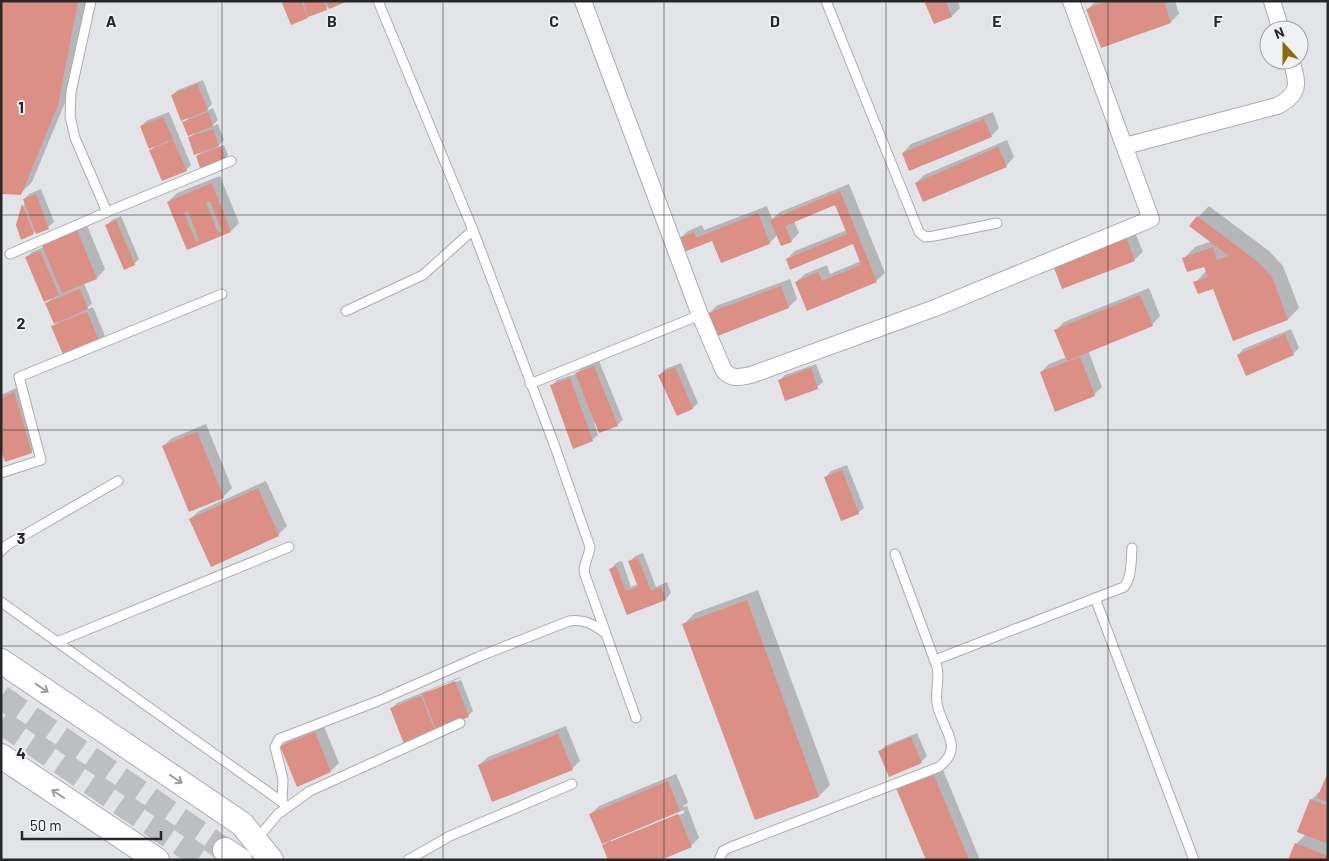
<svg xmlns="http://www.w3.org/2000/svg" width="1329" height="861" font-family="Barlow,sans-serif">
<style>
.shadow{fill:#0003;fill-rule:evenodd}
.building{fill:#dc8f84;fill-rule:evenodd}
.lines{fill:none;stroke-linecap:round;stroke-linejoin:round}
.secondary-tunnel{stroke:#bdbec1;stroke-width:24;stroke-dasharray:24 12;stroke-linecap:butt}
.lane-casing{stroke:#aaacaf;stroke-width:11}
.street-casing{stroke:#aaacaf;stroke-width:18}
.secondary-casing{stroke:#aaacaf;stroke-width:26}
.lane{stroke:#fff;stroke-width:9}
.street{stroke:#fff;stroke-width:16}
.secondary{stroke:#fff;stroke-width:24}
.oneway{stroke:#9e9e9f}
.grid{fill:none;stroke:#272829;stroke-width:1;stroke-opacity:0.55}
.grid-label{font-size:16px;text-anchor:middle;font-weight:bold;fill:#272829;stroke:#f0f1f4;stroke-width:4;stroke-linejoin:round;paint-order:stroke}
</style>
<rect width="100%" height="100%" fill="#e3e4e7"/>
<!-- shadow -->
<g class="shadow">
<polygon points="1,1 86,1 69,93 32,182 21,193"/>
<polygon points="285,1 345,1 329,6 326,9 292,23"/>
<polygon points="926,1 958,1 960,8 952,16 934,23"/>
<polygon points="1096,1 1175,1 1179,14 1171,22 1088,9"/>
<polygon points="203,80 212,104 206,111 213,108 218,120 211,127 218,124 224,140 216,148 224,145 228,155 225,158 197,156 202,151 190,138 195,132 184,123 190,116 172,95 178,90"/>
<polygon points="169,112 191,165 186,170 151,150 156,145 141,126 146,121"/>
<polygon points="993,112 999,128 991,136 903,153 911,144"/>
<polygon points="1007,140 1014,157 1006,166 916,183 924,175"/>
<polygon points="220,176 239,223 231,231 187,248 168,202 177,193"/>
<polygon points="849,184 885,273 876,281 796,282 805,274 827,265 830,274 861,261 853,243 787,259 795,251 847,230 836,204 794,221 799,233 791,241 777,235 770,243 721,262 713,240 679,239 688,231 702,225 704,230 767,206 772,219 780,212"/>
<polygon points="41,189 54,222 48,227 36,230 33,233 17,225 25,202 24,199 29,194"/>
<polygon points="1209,206 1269,251 1283,266 1299,308 1288,319 1213,287 1195,283 1206,271 1205,265 1184,258 1195,247 1212,241 1198,217"/>
<polygon points="121,216 139,259 134,264 107,225 112,220"/>
<polygon points="86,223 105,269 97,278 84,283 92,303 85,310 93,307 105,336 99,341 53,327 60,320 46,304 54,296 27,257 32,252 44,247 43,245 52,237"/>
<polygon points="1134,230 1143,252 1134,260 1054,265"/>
<polygon points="790,279 797,299 789,307 708,315 716,306"/>
<polygon points="1149,288 1160,316 1152,325 1088,350 1102,387 1094,395 1041,372 1049,364 1067,357 1056,330 1064,322"/>
<polygon points="1291,329 1299,348 1293,354 1246,374 1238,355 1243,349"/>
<polygon points="599,361 623,420 617,425 594,423 598,435 592,440 552,385 557,380 576,374 582,368"/>
<polygon points="681,363 698,403 693,408 677,415 660,375 665,369"/>
<polygon points="816,364 823,382 817,387 779,381 785,375"/>
<polygon points="23,385 40,443 31,452 1,446 1,395"/>
<polygon points="206,424 232,488 223,497 163,446 172,438"/>
<polygon points="847,465 864,508 858,513 826,477 831,471"/>
<polygon points="266,481 287,526 278,535 190,519 199,511"/>
<polygon points="643,553 656,587 667,582 671,593 666,599 628,613 611,569 616,563 622,561 631,587 638,584 629,562 635,556"/>
<polygon points="758,590 830,785 819,796 756,819 684,624 695,613"/>
<path d="M 460,677 L 473,711 L 468,716 L 405,742 L 391,709 L 397,703 ZM 460,678 L 461,680 L 428,693 L 428,691 Z"/>
<polygon points="323,724 339,763 331,771 282,746 290,738"/>
<polygon points="566,726 580,761 572,769 479,765 488,757"/>
<polygon points="917,733 927,756 921,762 880,751 885,746"/>
<polygon points="941,765 980,860 927,860 898,788"/>
<path d="M 676,774 L 688,802 L 682,808 L 687,806 L 699,838 L 691,846 L 603,846 L 609,840 L 591,814 L 599,806 ZM 684,810 L 684,813 L 611,843 L 611,840 Z"/>
<polygon points="1328,775 1328,860 1296,844 1306,834 1311,800 1319,792 1321,792"/>
</g>
<!-- building -->
<g class="building">
<polygon points="1,1 78,1 58,105 21,195 1,194"/>
<polygon points="285,1 301,1 308,18 291,25 282,3"/>
<polygon points="303,1 324,1 327,10 308,17"/>
<polygon points="326,1 348,1 329,9"/>
<polygon points="924,1 946,1 952,17 934,24"/>
<polygon points="1108,1 1164,1 1171,23 1101,48 1086,9"/>
<polygon points="197,84 208,110 181,121 171,95"/>
<polygon points="208,112 213,126 188,136 182,122"/>
<polygon points="163,117 173,139 149,149 140,126"/>
<polygon points="984,119 992,137 909,171 902,153"/>
<polygon points="213,129 219,146 194,155 188,137"/>
<polygon points="173,140 187,171 162,181 149,150"/>
<polygon points="221,146 226,159 200,168 196,156"/>
<polygon points="998,147 1007,167 923,202 915,183"/>
<path d="M 212,183 L 231,232 L 187,250 L 167,202 ZM 210,201 L 222,231 L 218,233 L 206,203 ZM 188,211 L 199,240 L 196,242 L 184,213 Z"/>
<polygon points="840,191 877,282 807,311 795,282 818,272 822,281 861,265 853,244 790,270 786,259 847,234 835,205 785,226 792,242 781,246 770,220"/>
<polygon points="36,194 49,229 36,234 23,199"/>
<polygon points="22,204 34,234 21,240 16,225"/>
<polygon points="758,213 770,244 721,263 712,241 684,252 678,239 694,232 696,238"/>
<polygon points="1197,216 1258,262 1272,277 1288,320 1233,341 1213,289 1198,294 1193,282 1208,277 1204,267 1187,272 1182,258 1213,247 1217,260 1229,256 1189,226"/>
<polygon points="116,220 135,265 124,270 105,225"/>
<polygon points="77,230 97,279 62,293 42,245"/>
<polygon points="1126,237 1135,261 1062,289 1053,265"/>
<polygon points="40,251 59,295 44,302 25,257"/>
<polygon points="781,286 789,308 715,337 706,314"/>
<polygon points="80,289 88,309 54,324 45,303"/>
<polygon points="1140,295 1153,326 1067,361 1054,330"/>
<polygon points="87,312 100,343 64,357 51,326"/>
<polygon points="1285,334 1294,355 1246,376 1237,355"/>
<polygon points="1080,357 1095,396 1055,412 1040,372"/>
<polygon points="594,366 618,426 599,433 575,373"/>
<polygon points="675,367 693,409 677,416 658,375"/>
<polygon points="811,368 818,389 785,401 778,380"/>
<polygon points="570,378 593,441 573,449 550,385"/>
<polygon points="14,392 32,453 5,462 1,450 1,399"/>
<polygon points="197,432 224,498 189,512 162,446"/>
<polygon points="842,470 859,514 841,521 824,477"/>
<polygon points="258,488 279,536 211,567 189,519"/>
<polygon points="638,558 651,591 661,587 666,600 627,615 609,569 616,566 626,591 638,587 628,561"/>
<polygon points="747,600 819,797 755,820 682,624"/>
<polygon points="455,681 469,717 436,730 422,694"/>
<polygon points="421,696 435,731 404,744 390,708"/>
<polygon points="315,732 331,772 297,787 280,746"/>
<polygon points="558,734 573,770 492,802 478,765"/>
<polygon points="911,737 922,763 889,777 878,751"/>
<polygon points="1328,772 1328,802 1317,798"/>
<polygon points="933,773 969,860 926,860 896,788"/>
<polygon points="668,781 680,811 602,844 589,814"/>
<polygon points="1310,799 1328,806 1328,844 1297,832"/>
<polygon points="678,814 692,847 661,860 608,860 602,845"/>
<polygon points="1295,843 1328,856 1328,860 1288,860"/>
</g>
<g class="lines">
<!-- secondary-tunnel -->
<g class="secondary-tunnel">
<polyline points="1,697 225,850"/>
<polyline points="1,722 204,860"/>
</g>
<defs>
<g id="lane">
<polyline points="91,1 71,92 70,116 75,138 107,212"/>
<path d="M 378,1 L 473,230 L 554,444 L 590,547 C 589,557 582,565 585,575 L 636,718"/>
<polyline points="826,1 919,232 925,237 934,236 997,223"/>
<polyline points="10,254 107,212 231,161"/>
<polyline points="346,311 423,275 473,230"/>
<polyline points="530,384 700,315"/>
<polyline points="1,473 41,460 19,377 222,294"/>
<polyline points="1,551 7,545 118,481"/>
<polyline points="1095,598 1194,860"/>
<polyline points="1,602 282,802 287,807"/>
<polyline points="57,642 289,547"/>
<path d="M 935,660 L 1124,587 C 1132,577 1131,561 1132,548"/>
<path d="M 282,802 L 283,779 L 275,747 L 279,739 L 378,701 L 478,657 L 569,621 C 585,619 593,624 605,633"/>
<polyline points="256,840 278,814 310,791 460,723"/>
<polyline points="408,860 450,836 572,784"/>
<path d="M 719,860 L 723,851 L 731,847 L 939,767 C 966,746 941,729 937,703 C 935,691 940,679 937,667 L 895,554"/>
</g>
<g id="street">
<path d="M 583,1 L 700,315 L 724,371 C 733,380 740,377 751,375 L 935,308 L 1151,219 L 1071,1"/>
<polyline points="1272,1 1281,30"/>
<path d="M 1125,146 L 1277,106 C 1301,94 1298,83 1291,60"/>
</g>
<g id="secondary">
<polyline points="1,661 242,824 271,860"/>
<polyline points="1,756 157,860"/>
<polyline points="225,850 240,860"/>
</g>
</defs>
<!-- lane casing -->
<use href="#lane" class="lane-casing"/>
<!-- street casing -->
<use href="#street" class="street-casing"/>
<!-- secondary casing -->
<use href="#secondary" class="secondary-casing"/>
<!-- lane -->
<use href="#lane" class="lane"/>
<!-- street -->
<use href="#street" class="street"/>
<!-- secondary -->
<use href="#secondary" class="secondary"/>
</g>
<!-- one-way arrows -->
<defs><path id="oneway-shaft" d="M-6 0H5M1.5-3L5.5 0L1.5 3" fill="none" stroke-width="1.6" stroke-linecap="round" stroke-linejoin="round" transform="scale(1.25)"/></defs>
<g class="oneway">
<use href="#oneway-shaft" transform="translate(42 688) rotate(34)"/>
<use href="#oneway-shaft" transform="translate(176 779) rotate(34)"/>
<use href="#oneway-shaft" transform="translate(58 794) rotate(-146)"/>
</g>
<!-- grid -->
<path class="grid" d="M 222,1 L 222,860M 443,1 L 443,860M 664,1 L 664,860M 886,1 L 886,860M 1108,1 L 1108,860M 1,215 L 1328,215M 1,430 L 1328,430M 1,646 L 1328,646"/>
<g class="grid-label">
<text x="111" y="27">A</text>
<text x="332" y="27">B</text>
<text x="554" y="27">C</text>
<text x="775" y="27">D</text>
<text x="997" y="27">E</text>
<text x="1218" y="27">F</text>
<text x="21" y="113">1</text>
<text x="21" y="329">2</text>
<text x="21" y="544">3</text>
<text x="21" y="759">4</text>
</g>
<!-- border -->
<rect width="1329" height="861" fill="none" stroke="#272829" stroke-width="5"/>
<!-- north arrow -->
<g transform="translate(1284 45) rotate(339)"><circle r="24" fill="#f0f1f4" stroke="#a0a1a3"/>
<path d="M0-4L9 19L0 12L-9 19Z" fill="#886d0d"/>
<text y="-8" font-size="14" font-weight="bold" text-anchor="middle" fill="#272829">N</text>
</g>
<!-- scale -->
<path d="M22 831v8h139v-8" fill="none" stroke="#272829" stroke-width="2.5"/>
<text x="30" y="831" font-size="15" fill="#272829" stroke="#f0f1f4" stroke-width="4" paint-order="stroke">50 m</text>
</svg>
